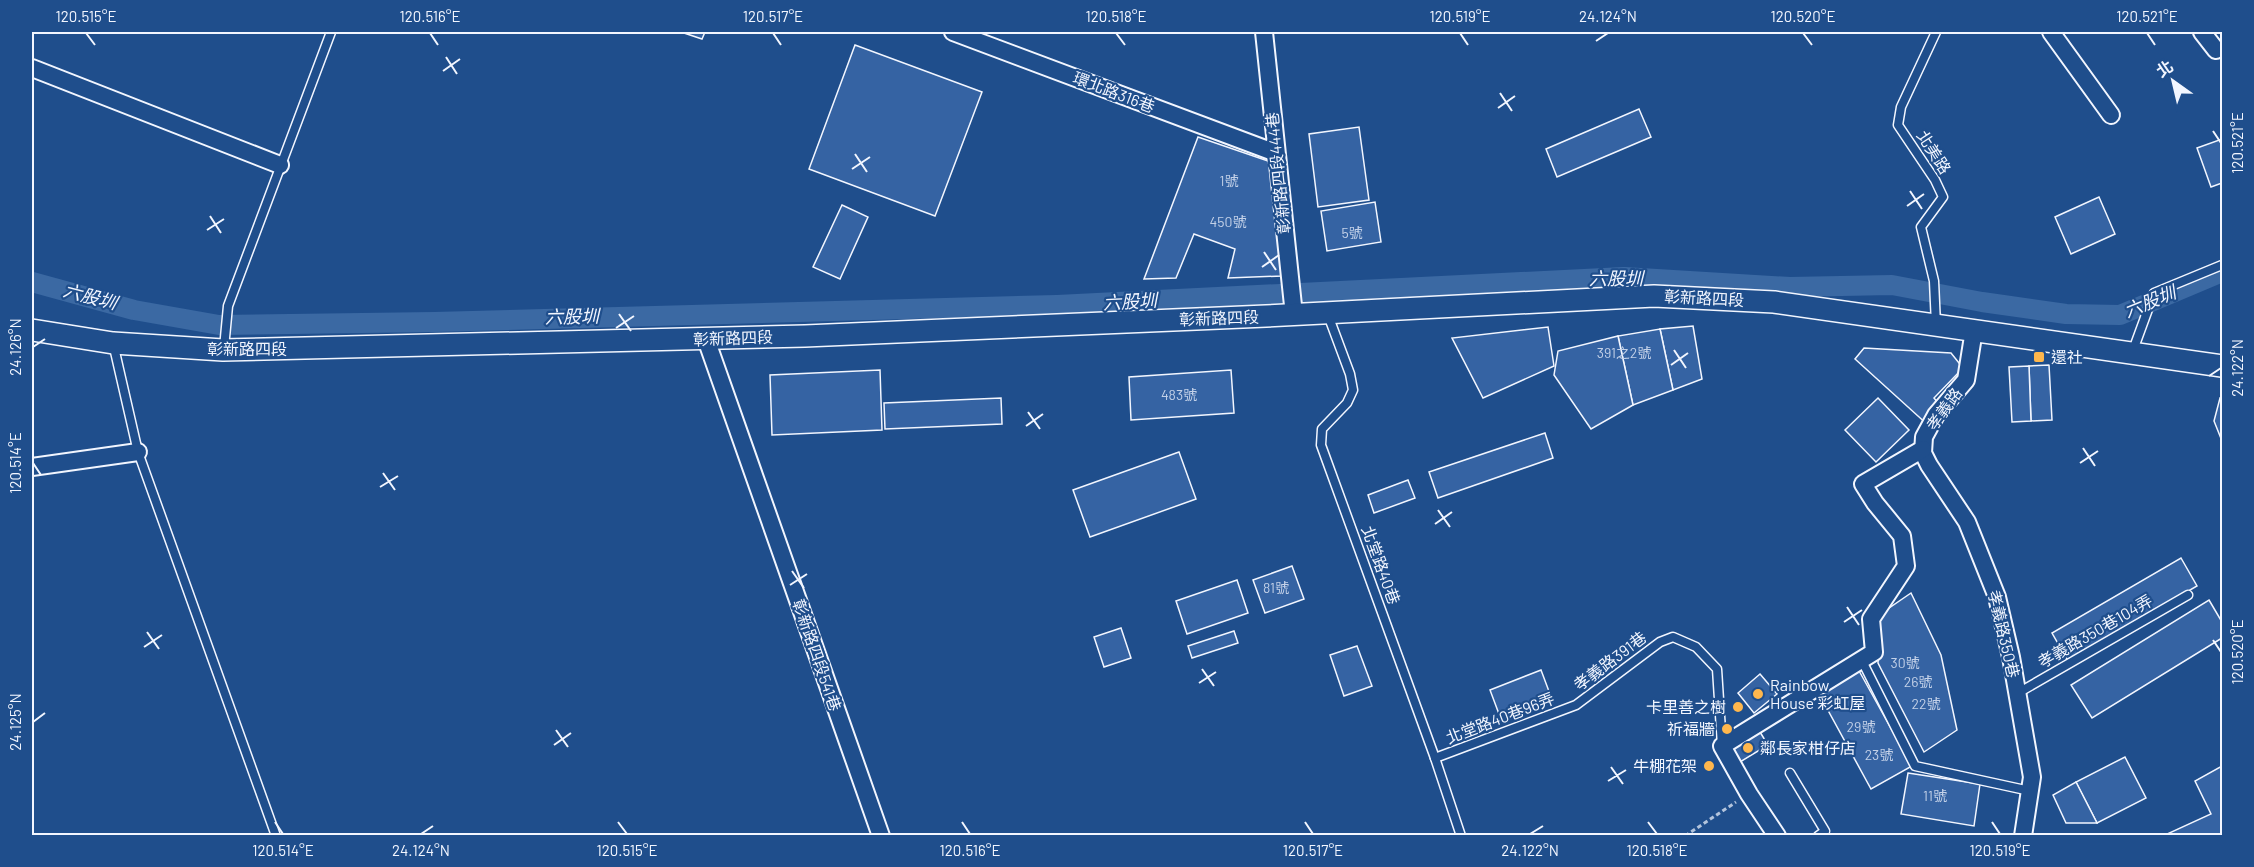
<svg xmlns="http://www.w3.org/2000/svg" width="2254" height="867" font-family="Barlow,'Noto Sans TC',sans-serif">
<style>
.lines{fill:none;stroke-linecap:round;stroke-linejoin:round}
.canal{stroke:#3b69a3;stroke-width:20}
.building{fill:#3563a3;stroke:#f2f6ff;stroke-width:1.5}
.service-casing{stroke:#f2f6ff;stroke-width:11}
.minor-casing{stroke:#f2f6ff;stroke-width:20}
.tertiary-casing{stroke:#f2f6ff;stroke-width:24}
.path{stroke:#b3c4dc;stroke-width:3;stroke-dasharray:4.5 3;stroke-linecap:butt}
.service{stroke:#1f4e8c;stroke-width:8}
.minor{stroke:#1f4e8c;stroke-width:16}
.tertiary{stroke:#1f4e8c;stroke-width:21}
.ticks{fill:none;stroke:#f2f6ff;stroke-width:2}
.poi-dot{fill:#ffb74d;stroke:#1f4e8c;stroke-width:2}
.labels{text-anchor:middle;stroke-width:4.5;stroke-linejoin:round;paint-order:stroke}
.number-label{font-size:14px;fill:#c3d1e8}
.street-label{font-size:16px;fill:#f2f6ff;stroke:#1f4e8c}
.poi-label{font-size:16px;fill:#f2f6ff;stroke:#1f4e8c;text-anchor:start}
.water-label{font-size:18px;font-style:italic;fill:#f2f6ff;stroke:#1f4e8c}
.neatline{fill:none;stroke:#f2f6ff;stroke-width:2}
.ticks-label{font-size:15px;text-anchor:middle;fill:#f2f6ff}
</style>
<rect width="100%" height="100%" fill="#1f4e8c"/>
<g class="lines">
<!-- canal -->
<polyline class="canal" points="32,282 134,310 219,325 434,322 1057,305 1624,277 1790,287 1892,285 1982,302 2066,314 2120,315 2222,272"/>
</g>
<!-- building -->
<g class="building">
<polygon points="681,32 705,32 702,39"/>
<polygon points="855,45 982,92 935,216 809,169"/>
<polygon points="1639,109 1651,137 1557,177 1546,149"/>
<polygon points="1359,127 1369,200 1318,207 1309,134"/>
<polygon points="1198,137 1271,162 1282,276 1228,278 1235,249 1194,234 1176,278 1144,279"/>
<polygon points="2222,139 2222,183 2211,187 2197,148"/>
<polygon points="2099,197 2115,234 2071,254 2055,217"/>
<polygon points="1375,202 1381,242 1327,251 1321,211"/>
<polygon points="842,205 868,217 840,279 813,267"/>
<polygon points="1693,326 1702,379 1673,390 1660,329"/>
<polygon points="1548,327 1554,366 1483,398 1452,338"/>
<polygon points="1660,329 1673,390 1633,405 1618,336"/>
<polygon points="1618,336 1633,405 1591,429 1554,375 1558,351"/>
<polygon points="1864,348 1951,353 1963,368 1934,398 1944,410 1929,426 1855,359"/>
<polygon points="2049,365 2052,420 2031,421 2029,366"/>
<polygon points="2029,366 2031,421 2012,422 2009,367"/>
<polygon points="880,370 882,430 772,435 770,375"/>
<polygon points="1231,370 1234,413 1131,420 1129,377"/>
<polygon points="1001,398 1002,424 885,429 884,403"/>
<polygon points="1878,398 1909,430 1876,462 1845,430"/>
<polygon points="2220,398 2222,399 2222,441 2214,421"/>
<polygon points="1545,433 1553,458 1438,498 1429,472"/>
<polygon points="1179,452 1196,499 1090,537 1073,490"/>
<polygon points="1408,480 1415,498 1374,513 1368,495"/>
<polygon points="2181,558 2197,586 2068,661 2052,633"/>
<polygon points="1292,566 1304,599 1265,613 1253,580"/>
<polygon points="1237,580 1248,613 1187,634 1176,601"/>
<polygon points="1911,593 1941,655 1957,730 1924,752 1878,663 1879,615"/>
<polygon points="2209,600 2222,622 2222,638 2092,718 2071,685"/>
<polygon points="1121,628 1131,658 1104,667 1094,637"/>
<polygon points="1234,631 1238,643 1192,658 1188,646"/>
<polygon points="1357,646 1372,686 1344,696 1330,655"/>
<polygon points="1858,669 1912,766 1871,789 1818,692"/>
<polygon points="1541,670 1553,702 1502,722 1490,690"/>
<polygon points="1760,674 1777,694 1754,713 1738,693"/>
<polygon points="1760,732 1768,745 1735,765 1728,751"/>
<polygon points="2125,757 2146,798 2097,823 2076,782"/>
<polygon points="2222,766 2222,836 2168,836 2167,834 2211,814 2195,781"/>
<polygon points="1908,773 1980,784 1974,826 1901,814"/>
<polygon points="2076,782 2097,823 2066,823 2053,795"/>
</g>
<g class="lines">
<defs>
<g id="service">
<polyline points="1936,32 1901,107 1898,125 1935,180 1943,197 1921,227 1934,281 1936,325"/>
<polyline points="1328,315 1350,374 1353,390 1347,403 1322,429 1321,445 1435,758 1461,836"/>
<polyline points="113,343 138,452 276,836"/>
<polyline points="224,348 228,306 331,32"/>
<polyline points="2132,353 2154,293 2222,265"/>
<polyline points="1861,659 1915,766 2030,791"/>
<polyline points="2018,693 2188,595"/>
<polyline points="1435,758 1576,705 1660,642 1673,637 1696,647 1717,669 1722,746"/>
<polyline points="1790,773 1825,831 1818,836"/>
</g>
<g id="minor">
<polyline points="953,32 1276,153"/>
<polyline points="1264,32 1294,315"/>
<polyline points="2051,32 2111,115"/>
<polyline points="2202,32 2216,50"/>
<polyline points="32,68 280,165"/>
<polyline points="1974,330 1966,380 1936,415 1924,437 1923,453 1929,465 1967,522 1997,597 2011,657 2032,777 2023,836"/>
<polyline points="706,339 881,836"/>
<polyline points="32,467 138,452"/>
<polyline points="1777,836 1749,794 1722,746 1874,652 1871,619 1906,566 1902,536 1875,503 1863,484 1923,449"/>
</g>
<polyline id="tertiary" points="32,330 113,343 223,350 805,336 1266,316 1654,296 1774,302 2222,366"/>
</defs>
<!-- service casing -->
<use href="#service" class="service-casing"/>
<!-- minor casing -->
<use href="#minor" class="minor-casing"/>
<!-- tertiary casing -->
<use href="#tertiary" class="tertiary-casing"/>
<!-- path -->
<polyline class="path" points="1685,836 1736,802"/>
<!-- service -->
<use href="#service" class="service"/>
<!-- minor -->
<use href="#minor" class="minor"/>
<!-- tertiary -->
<use href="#tertiary" class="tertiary"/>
</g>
<!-- ticks -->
<path class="ticks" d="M 86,33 L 95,45M 430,33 L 438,45M 773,33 L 781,45M 1116,33 L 1125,45M 1460,33 L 1468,45M 1803,33 L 1812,45M 2147,33 L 2155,45M 1596,41 L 1608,33M 446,57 L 457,74M 443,71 L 460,59M 1500,93 L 1512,111M 1498,108 L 1515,96M 2213,131 L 2221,143M 855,154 L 867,172M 852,169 L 870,157M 1910,191 L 1922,209M 1907,206 L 1924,194M 210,216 L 221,233M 207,230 L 224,219M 1264,252 L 1276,270M 1262,267 L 1279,255M 619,314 L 631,331M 616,328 L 634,316M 33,347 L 45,339M 1674,350 L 1686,368M 1671,365 L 1688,353M 2209,376 L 2221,368M 1028,412 L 1040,429M 1026,426 L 1043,414M 2083,448 L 2095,466M 33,463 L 41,475M 2080,463 L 2098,451M 383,473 L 395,490M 380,487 L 398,476M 1438,510 L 1450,527M 1435,524 L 1452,512M 792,571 L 804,588M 790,585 L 807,574M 1847,607 L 1859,625M 1844,622 L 1862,610M 147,632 L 159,649M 2213,640 L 2221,652M 144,647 L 162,635M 1202,669 L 1214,686M 1199,683 L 1216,672M 33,722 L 45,713M 556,730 L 568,747M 554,745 L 571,733M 1611,767 L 1623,784M 1608,781 L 1626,770M 275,822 L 283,834M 618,822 L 627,834M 962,822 L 970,834M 1305,822 L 1313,834M 1648,822 L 1657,834M 1992,822 L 2000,834M 421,834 L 433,826M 1530,834 L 1543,826"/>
<!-- markers -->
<g class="poi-dot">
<rect x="2033" y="351" width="12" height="12" rx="3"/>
<circle cx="1758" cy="694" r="6"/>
<circle cx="1738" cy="707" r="6"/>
<circle cx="1727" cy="729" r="6"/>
<circle cx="1748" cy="748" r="6"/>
<circle cx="1709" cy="766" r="6"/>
</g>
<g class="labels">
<!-- number labels -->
<g class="number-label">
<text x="1229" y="186">1號</text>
<text x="1228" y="227">450號</text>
<text x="1352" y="238">5號</text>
<text x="1624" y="358">391之2號</text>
<text x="1179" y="400">483號</text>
<text x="1276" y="593">81號</text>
<text x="1905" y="668">30號</text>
<text x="1918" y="687">26號</text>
<text x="1926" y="709">22號</text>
<text x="1861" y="732">29號</text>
<text x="1879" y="760">23號</text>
<text x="1935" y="801">11號</text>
</g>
<!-- street labels -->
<g class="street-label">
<text transform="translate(1114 92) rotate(21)" y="6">環北路316巷</text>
<text transform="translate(1934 152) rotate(57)" y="6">北美路</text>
<text transform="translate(1278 173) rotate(-96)" y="6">彰新路四段444巷</text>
<text transform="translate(1704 298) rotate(3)" y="6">彰新路四段</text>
<text transform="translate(1219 318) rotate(-2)" y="6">彰新路四段</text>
<text transform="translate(733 338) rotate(-2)" y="6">彰新路四段</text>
<text x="247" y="355">彰新路四段</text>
<text transform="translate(1944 409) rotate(-54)" y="6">孝義路</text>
<text transform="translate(1381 565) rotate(70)" y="6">北堂路40巷</text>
<text transform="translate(2095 631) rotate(-30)" y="6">孝義路350巷104弄</text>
<text transform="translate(2004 634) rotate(77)" y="6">孝義路350巷</text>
<text transform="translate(817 655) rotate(71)" y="6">彰新路四段541巷</text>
<text transform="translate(1610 661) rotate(-37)" y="6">孝義路391巷</text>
<text transform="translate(1500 718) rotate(-21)" y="6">北堂路40巷96弄</text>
</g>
<!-- poi labels -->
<g class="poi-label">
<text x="2051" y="363">還社</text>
<text x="1770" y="691">Rainbow<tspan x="1770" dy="18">House 彩虹屋</tspan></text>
<text x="1726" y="713" text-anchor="end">卡里善之樹</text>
<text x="1715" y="735" text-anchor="end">祈福牆</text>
<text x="1760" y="754">鄰長家柑仔店</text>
<text x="1697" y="772" text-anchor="end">牛棚花架</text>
</g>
<!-- water labels -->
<g class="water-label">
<text x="1616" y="285">六股圳</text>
<text transform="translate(90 297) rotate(15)" y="6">六股圳</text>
<text transform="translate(1130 302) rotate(-3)" y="6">六股圳</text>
<text transform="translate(2150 302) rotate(-22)" y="6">六股圳</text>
<text transform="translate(572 317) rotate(-1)" y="6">六股圳</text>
</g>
</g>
<!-- border -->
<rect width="2254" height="867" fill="none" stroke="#1f4e8c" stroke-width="66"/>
<!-- north arrow -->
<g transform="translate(2173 81) rotate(326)" stroke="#1f4e8c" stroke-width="4.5" paint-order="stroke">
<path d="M0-4.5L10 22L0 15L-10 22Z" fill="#f2f6ff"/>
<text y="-9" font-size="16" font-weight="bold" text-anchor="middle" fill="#f2f6ff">北</text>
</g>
<rect x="33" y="33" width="2188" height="801" class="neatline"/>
<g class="ticks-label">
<text x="86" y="22">120.515°E</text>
<text x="430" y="22">120.516°E</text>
<text x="773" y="22">120.517°E</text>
<text x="1116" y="22">120.518°E</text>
<text x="1460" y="22">120.519°E</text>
<text x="1608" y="22">24.124°N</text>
<text x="1803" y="22">120.520°E</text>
<text x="2147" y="22">120.521°E</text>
<text transform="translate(2238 143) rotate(-90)" y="5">120.521°E</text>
<text transform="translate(16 347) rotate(-90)" y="5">24.126°N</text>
<text transform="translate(2238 368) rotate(-90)" y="5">24.122°N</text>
<text transform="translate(16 463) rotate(-90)" y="5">120.514°E</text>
<text transform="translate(2238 652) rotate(-90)" y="5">120.520°E</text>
<text transform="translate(16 722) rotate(-90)" y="5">24.125°N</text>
<text x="283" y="856">120.514°E</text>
<text x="421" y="856">24.124°N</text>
<text x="627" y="856">120.515°E</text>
<text x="970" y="856">120.516°E</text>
<text x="1313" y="856">120.517°E</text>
<text x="1530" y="856">24.122°N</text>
<text x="1657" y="856">120.518°E</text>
<text x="2000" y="856">120.519°E</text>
</g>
</svg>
